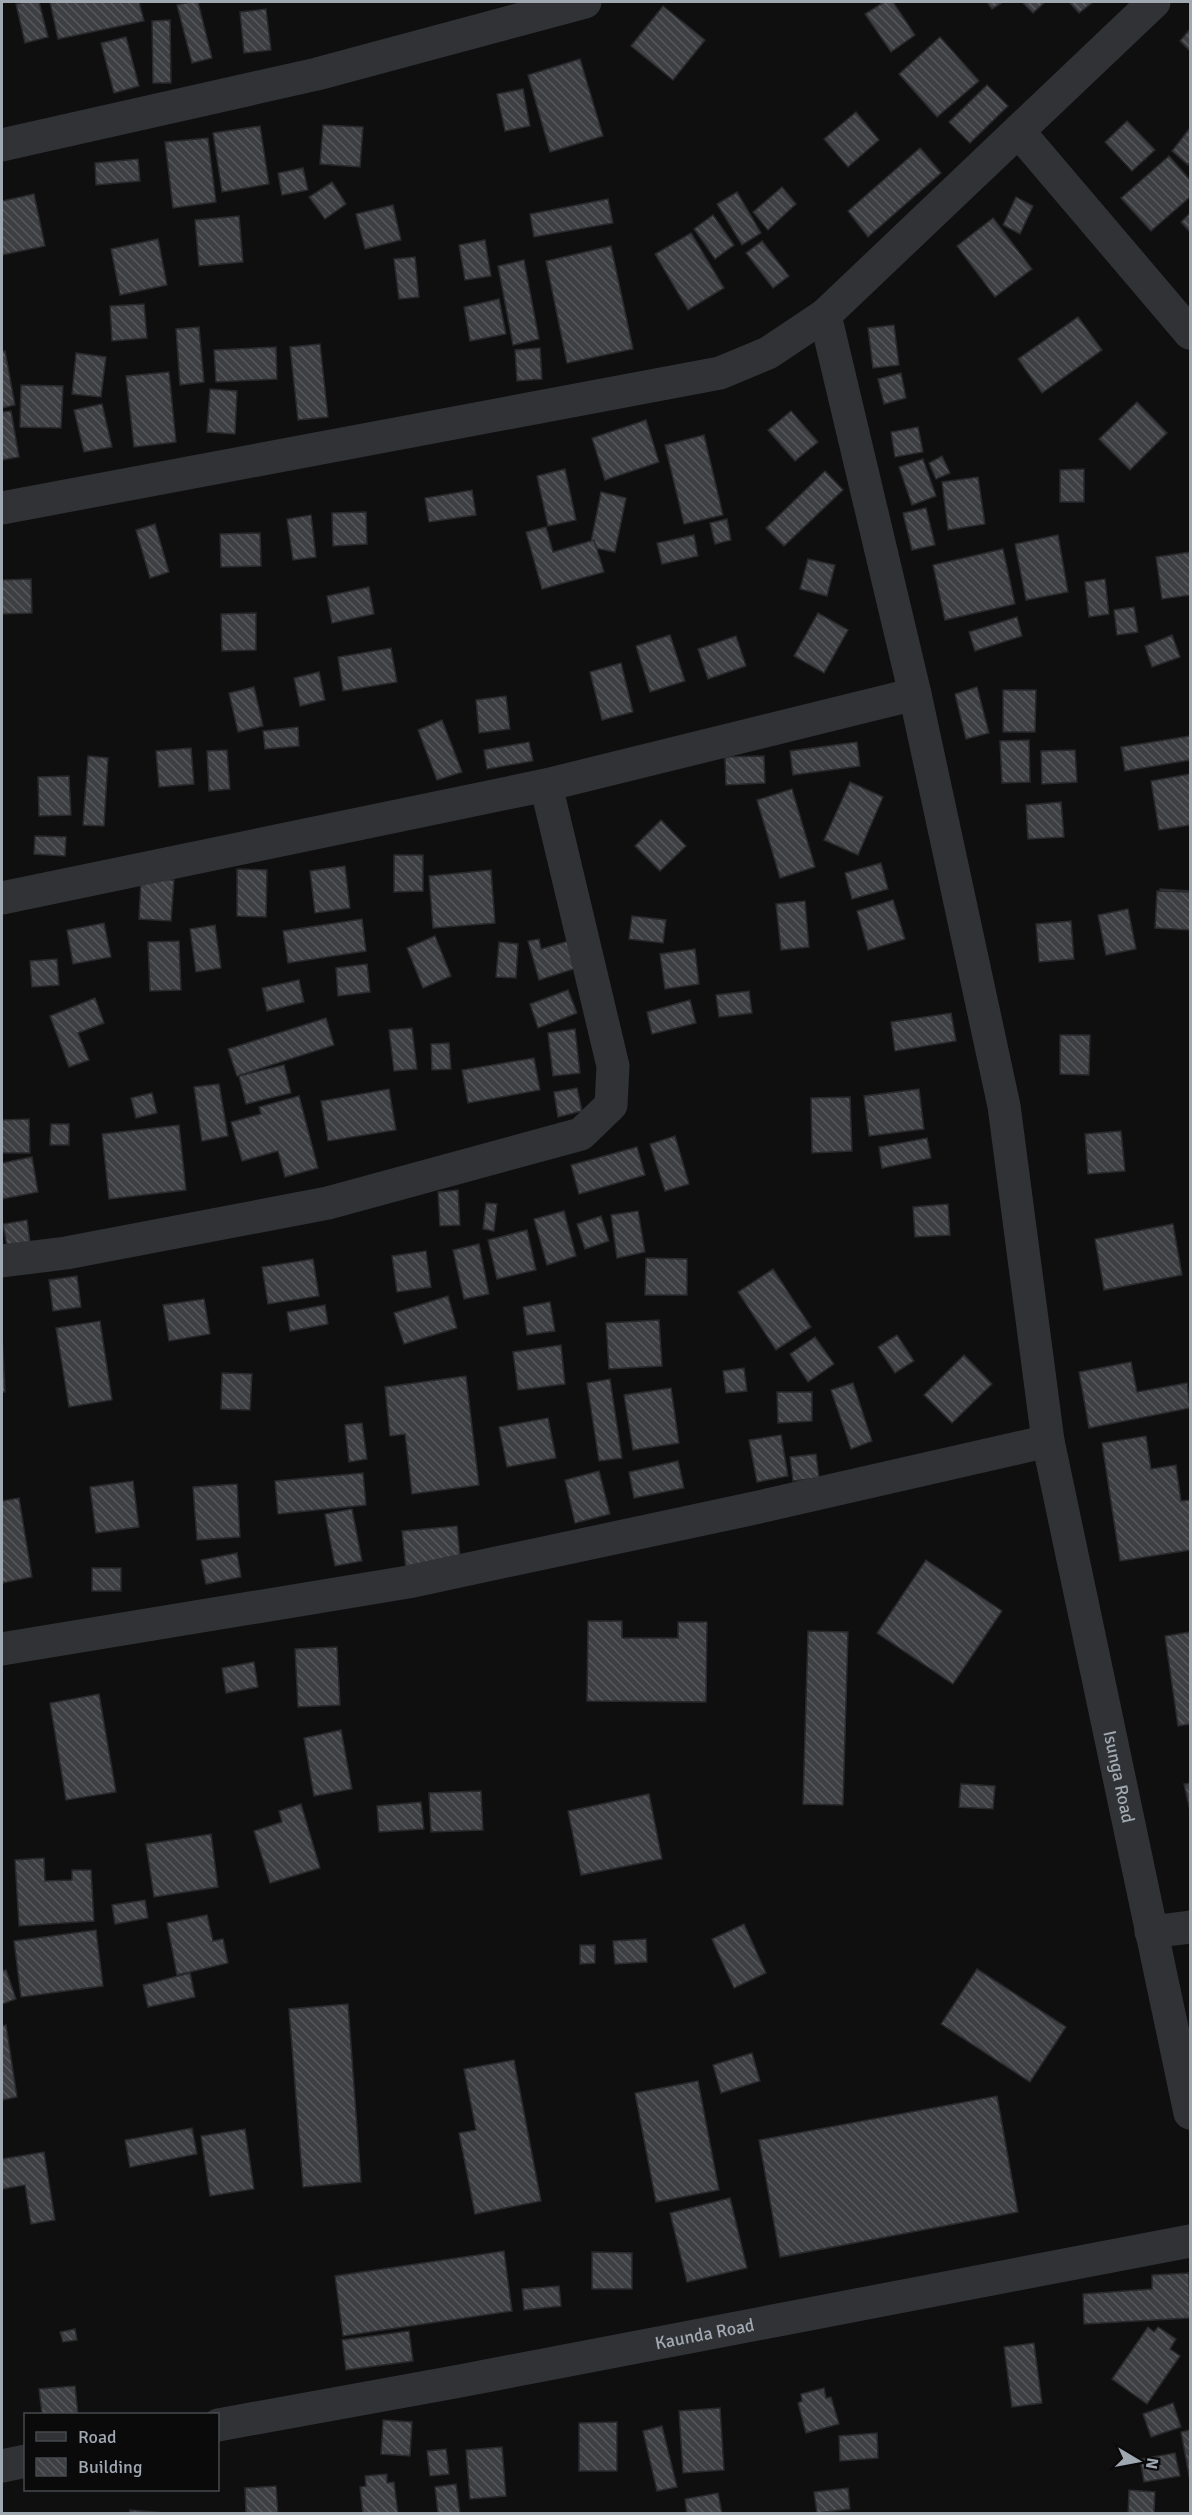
<svg xmlns="http://www.w3.org/2000/svg" width="1192" height="2515" font-family="Signika,sans-serif">
<style>
.building{fill:url(#building-back-hatch);stroke:#29292c;stroke-width:1.5}
.lines{fill:none;stroke-linecap:round;stroke-linejoin:round}
.minor{stroke:#303235;stroke-width:33}
.labels{text-anchor:middle;stroke-width:4.5;stroke-linejoin:round;paint-order:stroke}
.street-label{font-size:18px;fill:#a0a8b2;stroke:#0a0a0b}
</style>
<defs>
<pattern id="building-back-hatch" width="6" height="6" patternUnits="userSpaceOnUse" patternTransform="scale(1.5)"><rect width="6" height="6" fill="#3e3f43"/><path d="M-1 5l2 2M0 0l6 6M5-1l2 2" fill="none" stroke="#57585c"/></pattern>
</defs>
<rect width="100%" height="100%" fill="#0f0f10"/>
<!-- building -->
<g class="building">
<polygon points="25,2 39,2 48,37 25,43 16,4"/>
<polygon points="50,2 139,2 144,21 58,39"/>
<polygon points="190,2 198,2 212,58 192,63 177,5"/>
<polygon points="884,2 893,2 915,35 891,52 865,14"/>
<polygon points="987,2 1003,2 992,9"/>
<polygon points="1022,2 1045,2 1033,13"/>
<polygon points="1069,2 1093,2 1079,13"/>
<polygon points="663,6 705,40 673,80 631,46"/>
<polygon points="266,9 271,50 244,53 240,12"/>
<polygon points="170,20 171,83 153,83 152,21"/>
<polygon points="1190,29 1190,51 1180,41"/>
<polygon points="126,37 139,86 114,93 101,43"/>
<polygon points="940,37 979,81 937,117 899,74"/>
<polygon points="580,59 603,136 550,152 528,75"/>
<polygon points="987,85 1008,106 970,143 949,122"/>
<polygon points="523,89 530,126 505,131 497,94"/>
<polygon points="856,112 879,140 848,167 824,139"/>
<polygon points="1127,121 1155,150 1132,171 1105,142"/>
<polygon points="323,125 363,127 360,167 320,164"/>
<polygon points="260,126 269,184 222,192 213,133"/>
<polygon points="1190,128 1190,162 1188,165 1172,151"/>
<polygon points="208,138 216,202 173,208 165,142"/>
<polygon points="920,148 941,173 868,237 848,211"/>
<polygon points="1169,156 1190,180 1190,197 1151,231 1121,198"/>
<polygon points="138,159 140,181 96,185 95,163"/>
<polygon points="303,168 308,190 282,195 278,173"/>
<polygon points="332,182 346,204 325,219 309,197"/>
<polygon points="782,187 796,204 768,230 753,212"/>
<polygon points="737,192 761,233 742,245 717,204"/>
<polygon points="34,194 45,246 2,255 2,201"/>
<polygon points="1016,197 1033,206 1020,234 1003,225"/>
<polygon points="608,199 613,223 534,237 530,214"/>
<polygon points="393,205 401,240 365,249 356,214"/>
<polygon points="1190,213 1190,232 1181,222"/>
<polygon points="713,215 734,245 715,259 694,229"/>
<polygon points="239,216 243,262 199,266 195,220"/>
<polygon points="993,218 1032,269 995,297 957,246"/>
<polygon points="691,233 724,288 688,310 655,254"/>
<polygon points="158,239 167,285 120,295 111,249"/>
<polygon points="485,240 491,276 465,280 459,245"/>
<polygon points="762,241 789,276 773,288 746,253"/>
<polygon points="611,246 633,349 567,363 546,261"/>
<polygon points="415,257 419,297 399,299 394,259"/>
<polygon points="524,260 539,339 513,345 498,266"/>
<polygon points="499,299 506,334 470,341 464,307"/>
<polygon points="144,304 147,338 112,341 110,306"/>
<polygon points="1078,317 1102,350 1042,393 1018,359"/>
<polygon points="894,325 899,365 873,368 868,328"/>
<polygon points="199,327 204,382 180,385 176,329"/>
<polygon points="320,344 328,417 298,420 290,347"/>
<polygon points="276,347 277,379 216,382 214,350"/>
<polygon points="540,348 542,379 517,381 515,350"/>
<polygon points="5,351 15,405 2,408 2,352"/>
<polygon points="76,353 106,357 101,397 72,394"/>
<polygon points="169,372 176,442 134,447 126,376"/>
<polygon points="901,373 906,398 884,404 878,379"/>
<polygon points="21,385 63,386 61,428 20,427"/>
<polygon points="210,389 237,391 235,434 207,432"/>
<polygon points="1137,402 1167,433 1130,470 1099,439"/>
<polygon points="102,404 112,447 84,452 74,410"/>
<polygon points="11,411 19,457 2,460 2,412"/>
<polygon points="791,411 818,442 795,461 768,430"/>
<polygon points="646,420 659,462 605,480 592,438"/>
<polygon points="918,427 923,452 895,457 891,432"/>
<polygon points="704,435 723,515 684,524 665,445"/>
<polygon points="942,456 950,473 936,479 929,463"/>
<polygon points="923,459 936,496 912,505 899,467"/>
<polygon points="565,469 576,520 548,526 537,476"/>
<polygon points="1084,469 1084,502 1060,502 1060,470"/>
<polygon points="825,471 843,490 784,546 766,528"/>
<polygon points="978,477 985,524 948,530 942,482"/>
<polygon points="472,490 476,515 429,522 425,498"/>
<polygon points="601,492 626,498 615,552 590,547"/>
<polygon points="926,508 935,545 912,550 903,513"/>
<polygon points="366,512 367,544 333,546 332,513"/>
<polygon points="311,515 316,557 293,560 287,519"/>
<polygon points="727,519 731,540 715,544 710,523"/>
<polygon points="155,524 169,572 150,578 136,530"/>
<polygon points="546,527 553,552 594,540 604,572 542,589 526,532"/>
<polygon points="260,533 261,566 221,567 220,534"/>
<polygon points="694,535 698,556 662,564 657,543"/>
<polygon points="1058,535 1068,592 1026,600 1015,544"/>
<polygon points="1003,549 1015,604 945,620 933,565"/>
<polygon points="1190,552 1190,595 1162,599 1156,557"/>
<polygon points="808,559 835,565 827,596 800,589"/>
<polygon points="31,579 32,613 2,614 2,580"/>
<polygon points="1105,579 1109,614 1089,617 1085,582"/>
<polygon points="369,587 374,614 332,623 327,596"/>
<polygon points="1134,607 1138,632 1117,635 1114,610"/>
<polygon points="256,613 256,650 222,651 221,614"/>
<polygon points="818,613 848,630 824,673 794,656"/>
<polygon points="1017,617 1022,636 975,651 969,632"/>
<polygon points="670,635 685,681 650,692 636,646"/>
<polygon points="1172,635 1180,657 1152,667 1145,646"/>
<polygon points="736,636 746,666 708,679 698,649"/>
<polygon points="391,648 397,682 343,691 338,657"/>
<polygon points="621,663 633,712 602,720 590,672"/>
<polygon points="319,672 325,700 300,706 294,678"/>
<polygon points="254,687 263,726 238,732 229,693"/>
<polygon points="977,687 989,733 966,739 955,694"/>
<polygon points="1003,690 1036,690 1035,732 1003,732"/>
<polygon points="506,696 510,729 479,733 476,700"/>
<polygon points="442,720 462,772 437,780 418,730"/>
<polygon points="298,727 299,746 265,749 263,731"/>
<polygon points="1190,736 1190,760 1125,771 1121,747"/>
<polygon points="1029,740 1030,782 1002,783 1000,741"/>
<polygon points="529,742 533,761 487,769 484,750"/>
<polygon points="857,742 860,766 793,775 790,751"/>
<polygon points="191,748 194,784 159,787 156,751"/>
<polygon points="227,750 230,789 209,791 207,751"/>
<polygon points="1075,750 1077,782 1042,784 1041,751"/>
<polygon points="88,756 108,758 104,826 83,825"/>
<polygon points="764,756 765,783 726,785 725,757"/>
<polygon points="1190,774 1190,825 1159,830 1151,781"/>
<polygon points="69,776 71,815 39,816 38,777"/>
<polygon points="850,782 883,797 858,855 824,840"/>
<polygon points="792,789 815,867 780,878 757,800"/>
<polygon points="1061,802 1064,837 1028,839 1026,805"/>
<polygon points="661,820 686,846 660,871 635,846"/>
<polygon points="35,836 66,837 65,856 34,854"/>
<polygon points="394,855 423,855 423,891 394,892"/>
<polygon points="881,863 888,889 852,899 845,873"/>
<polygon points="345,866 350,908 315,913 310,871"/>
<polygon points="237,869 267,870 266,917 237,916"/>
<polygon points="491,870 495,923 433,928 429,876"/>
<polygon points="141,879 174,880 171,921 139,919"/>
<polygon points="1160,889 1190,891 1190,927 1159,926"/>
<polygon points="1157,891 1190,892 1190,930 1155,928"/>
<polygon points="893,900 905,939 868,950 857,911"/>
<polygon points="805,901 809,947 781,950 776,904"/>
<polygon points="1128,909 1136,949 1106,955 1098,915"/>
<polygon points="632,916 666,920 663,943 629,939"/>
<polygon points="362,919 366,951 288,963 283,931"/>
<polygon points="1071,921 1074,959 1039,962 1036,924"/>
<polygon points="104,923 111,957 73,964 67,930"/>
<polygon points="215,925 221,968 196,972 190,929"/>
<polygon points="435,936 451,976 423,988 407,948"/>
<polygon points="539,939 541,949 572,940 580,967 539,980 528,941"/>
<polygon points="179,941 181,990 150,991 148,942"/>
<polygon points="499,942 518,944 516,978 496,977"/>
<polygon points="695,949 699,984 665,989 660,954"/>
<polygon points="57,959 59,985 32,987 30,961"/>
<polygon points="367,964 370,992 338,996 336,968"/>
<polygon points="299,980 304,1002 267,1011 262,988"/>
<polygon points="568,990 577,1013 538,1028 530,1004"/>
<polygon points="749,991 752,1013 719,1017 716,995"/>
<polygon points="95,998 104,1023 78,1033 89,1060 69,1067 50,1016"/>
<polygon points="690,1000 696,1023 652,1034 647,1012"/>
<polygon points="951,1013 956,1041 895,1051 891,1022"/>
<polygon points="326,1018 334,1045 237,1076 228,1049"/>
<polygon points="412,1028 417,1069 394,1071 389,1030"/>
<polygon points="575,1029 580,1073 553,1076 548,1033"/>
<polygon points="1060,1035 1090,1035 1089,1075 1060,1074"/>
<polygon points="449,1043 451,1069 432,1070 431,1044"/>
<polygon points="534,1058 540,1090 468,1103 462,1070"/>
<polygon points="284,1065 291,1093 246,1104 239,1076"/>
<polygon points="219,1084 228,1136 202,1141 194,1087"/>
<polygon points="577,1088 582,1111 558,1117 554,1092"/>
<polygon points="389,1089 396,1130 328,1141 321,1101"/>
<polygon points="919,1089 924,1129 869,1136 864,1096"/>
<polygon points="152,1093 157,1113 136,1118 131,1098"/>
<polygon points="299,1096 318,1168 285,1177 278,1151 242,1161 231,1122 261,1114 259,1107"/>
<polygon points="850,1097 852,1151 812,1153 811,1098"/>
<polygon points="29,1119 30,1153 2,1153 2,1120"/>
<polygon points="51,1124 69,1124 69,1145 50,1145"/>
<polygon points="179,1125 186,1190 109,1199 102,1134"/>
<polygon points="1121,1131 1125,1171 1088,1174 1085,1134"/>
<polygon points="675,1136 689,1184 665,1191 650,1144"/>
<polygon points="927,1138 931,1158 882,1168 879,1147"/>
<polygon points="637,1147 645,1175 579,1194 571,1165"/>
<polygon points="32,1157 38,1192 2,1199 2,1163"/>
<polygon points="458,1190 460,1225 440,1226 438,1192"/>
<polygon points="486,1203 497,1204 494,1231 483,1229"/>
<polygon points="948,1204 950,1235 915,1237 913,1207"/>
<polygon points="564,1211 576,1256 547,1265 534,1219"/>
<polygon points="638,1211 645,1252 617,1258 611,1215"/>
<polygon points="601,1216 609,1241 585,1249 577,1224"/>
<polygon points="27,1220 30,1242 7,1246 3,1224"/>
<polygon points="1173,1224 1182,1275 1104,1290 1095,1239"/>
<polygon points="527,1230 536,1270 497,1279 488,1240"/>
<polygon points="479,1244 489,1294 464,1299 453,1250"/>
<polygon points="426,1251 431,1287 397,1292 392,1256"/>
<polygon points="646,1258 687,1259 687,1295 645,1295"/>
<polygon points="313,1259 319,1296 268,1304 262,1267"/>
<polygon points="773,1269 811,1327 776,1350 738,1292"/>
<polygon points="77,1276 81,1307 53,1311 49,1280"/>
<polygon points="448,1296 457,1328 404,1344 394,1313"/>
<polygon points="204,1299 210,1334 169,1341 163,1305"/>
<polygon points="550,1302 555,1331 527,1335 523,1307"/>
<polygon points="325,1305 328,1324 290,1331 287,1312"/>
<polygon points="659,1320 662,1366 609,1369 606,1323"/>
<polygon points="100,1321 112,1400 69,1407 56,1328"/>
<polygon points="897,1335 914,1361 895,1373 878,1347"/>
<polygon points="2,1336 5,1392 2,1392"/>
<polygon points="815,1337 834,1364 808,1382 790,1354"/>
<polygon points="561,1345 565,1384 518,1390 513,1352"/>
<polygon points="964,1355 992,1384 952,1423 924,1395"/>
<polygon points="1131,1362 1137,1392 1187,1383 1190,1408 1089,1428 1079,1372"/>
<polygon points="744,1368 747,1391 726,1393 723,1371"/>
<polygon points="222,1373 252,1374 250,1410 221,1409"/>
<polygon points="466,1376 479,1485 412,1494 405,1434 390,1436 385,1387"/>
<polygon points="610,1379 622,1458 599,1461 587,1383"/>
<polygon points="853,1383 872,1441 851,1449 831,1390"/>
<polygon points="671,1388 679,1443 633,1450 624,1395"/>
<polygon points="777,1392 812,1392 812,1421 778,1423"/>
<polygon points="548,1418 556,1458 507,1467 499,1427"/>
<polygon points="362,1423 367,1459 349,1462 345,1425"/>
<polygon points="781,1435 788,1476 757,1482 749,1440"/>
<polygon points="1146,1436 1151,1469 1176,1465 1181,1501 1190,1500 1190,1550 1120,1561 1102,1443"/>
<polygon points="816,1454 819,1478 793,1481 790,1457"/>
<polygon points="678,1461 684,1488 634,1498 629,1472"/>
<polygon points="599,1471 610,1514 575,1523 565,1480"/>
<polygon points="363,1473 366,1505 278,1514 275,1481"/>
<polygon points="133,1481 139,1527 96,1533 90,1487"/>
<polygon points="237,1484 240,1537 197,1540 193,1487"/>
<polygon points="19,1498 32,1577 2,1583 2,1501"/>
<polygon points="352,1509 362,1561 335,1566 325,1514"/>
<polygon points="457,1526 461,1565 406,1570 402,1531"/>
<polygon points="237,1553 241,1577 206,1584 201,1560"/>
<polygon points="926,1560 1002,1611 953,1684 877,1633"/>
<rect x="92" y="1568" width="29" height="23"/>
<polygon points="588,1621 622,1621 622,1638 678,1638 678,1622 707,1622 706,1702 587,1701"/>
<polygon points="808,1631 848,1632 843,1805 803,1804"/>
<polygon points="1190,1632 1190,1724 1178,1726 1165,1636"/>
<polygon points="337,1647 340,1705 298,1707 295,1649"/>
<polygon points="254,1662 258,1687 226,1693 222,1668"/>
<polygon points="99,1694 116,1792 66,1800 50,1703"/>
<polygon points="341,1730 352,1789 314,1796 304,1738"/>
<polygon points="1190,1783 1190,1811 1184,1784"/>
<polygon points="961,1784 995,1786 993,1809 959,1807"/>
<polygon points="481,1791 483,1830 431,1832 429,1793"/>
<polygon points="649,1794 662,1859 581,1875 568,1811"/>
<polygon points="421,1802 424,1829 379,1832 377,1806"/>
<polygon points="301,1804 320,1868 270,1883 254,1831 282,1822 279,1811"/>
<polygon points="211,1834 218,1887 154,1897 146,1844"/>
<polygon points="44,1858 45,1881 72,1880 72,1870 91,1870 94,1921 19,1926 15,1860"/>
<polygon points="145,1900 148,1918 115,1924 112,1905"/>
<polygon points="207,1915 213,1941 223,1939 228,1963 177,1975 167,1923"/>
<polygon points="744,1924 766,1973 734,1988 712,1939"/>
<polygon points="96,1930 103,1986 21,1997 14,1941"/>
<polygon points="646,1939 647,1962 615,1964 613,1941"/>
<polygon points="580,1945 595,1945 595,1963 580,1964"/>
<polygon points="977,1969 1066,2027 1030,2082 941,2024"/>
<polygon points="6,1970 16,1999 2,2004 2,1971"/>
<polygon points="190,1973 195,1997 148,2007 143,1985"/>
<polygon points="348,2004 361,2182 303,2187 289,2009"/>
<polygon points="6,2025 17,2097 2,2100 2,2026"/>
<polygon points="752,2053 760,2081 721,2093 713,2065"/>
<polygon points="514,2060 541,2201 475,2214 459,2133 476,2130 464,2069"/>
<polygon points="698,2081 719,2190 656,2202 635,2093"/>
<polygon points="997,2096 1018,2212 780,2257 759,2140"/>
<polygon points="192,2128 197,2154 130,2167 125,2140"/>
<polygon points="245,2129 254,2189 210,2196 201,2136"/>
<polygon points="44,2152 55,2220 31,2224 25,2185 2,2189 2,2159"/>
<polygon points="730,2198 747,2268 687,2282 670,2213"/>
<polygon points="504,2251 512,2311 343,2336 335,2276"/>
<polygon points="592,2252 632,2253 632,2289 592,2289"/>
<polygon points="1189,2273 1190,2318 1084,2324 1083,2294 1152,2289 1152,2275"/>
<polygon points="559,2286 561,2306 524,2310 522,2289"/>
<polygon points="1148,2327 1154,2332 1158,2327 1176,2339 1170,2349 1180,2356 1147,2404 1112,2379"/>
<polygon points="75,2329 77,2340 63,2342 60,2332"/>
<polygon points="409,2331 413,2361 346,2370 342,2340"/>
<polygon points="1034,2343 1042,2403 1012,2407 1004,2347"/>
<polygon points="75,2386 78,2414 42,2414 39,2389"/>
<polygon points="824,2388 826,2398 831,2397 839,2424 806,2433 798,2403 802,2401 801,2394"/>
<polygon points="1173,2403 1181,2427 1151,2437 1143,2414"/>
<polygon points="720,2408 724,2470 683,2473 679,2411"/>
<polygon points="383,2420 412,2422 410,2456 381,2454"/>
<polygon points="617,2422 617,2471 579,2471 579,2423"/>
<polygon points="662,2426 677,2487 657,2491 643,2431"/>
<polygon points="1190,2430 1190,2481 1181,2432"/>
<polygon points="877,2433 878,2458 840,2461 839,2436"/>
<polygon points="502,2447 506,2496 470,2499 466,2450"/>
<polygon points="446,2449 449,2474 430,2476 427,2451"/>
<polygon points="1175,2453 1180,2476 1144,2482 1140,2459"/>
<polygon points="387,2474 387,2483 394,2482 398,2514 363,2514 360,2487 366,2486 365,2476"/>
<polygon points="456,2484 460,2513 438,2514 435,2487"/>
<polygon points="276,2486 278,2514 246,2514 245,2488"/>
<polygon points="848,2488 850,2509 817,2513 814,2492"/>
<polygon points="1129,2490 1155,2492 1154,2514 1128,2514"/>
<polygon points="718,2493 722,2514 687,2514 685,2499"/>
<polygon points="130,2510 166,2513 129,2514"/>
</g>
<g class="lines">
<!-- minor -->
<g class="minor">
<polyline points="1019,132 1190,333"/>
<polyline points="2,145 317,74 585,2"/>
<path id="s1" d="M 825,315 L 915,694 L 1004,1106 L 1048,1441 L 1190,2113"/>
<polyline points="2,508 720,373 768,353 825,315 1154,2"/>
<polyline points="2,898 546,785 915,694"/>
<polyline points="2,1261 66,1253 328,1203 581,1134 611,1105 613,1066 546,785"/>
<polyline points="2,1649 408,1582 750,1509 1048,1441"/>
<polyline points="1151,1932 1190,1927"/>
<path id="s2" d="M 218,2425 L 460,2381 L 1190,2241"/>
<polyline points="2,2466 26,2461"/>
</g>
</g>
<g class="labels">
<!-- street labels -->
<g class="street-label">
<text dy="6" stroke="none"><textPath href="#s1" startOffset="1492">Isunga Road</textPath></text>
<text dy="6" stroke="none"><textPath href="#s2" startOffset="495">Kaunda Road</textPath></text>
</g>
</g>
<!-- border -->
<rect width="1192" height="2515" fill="none" stroke="#a0a8b2" stroke-width="6"/>
<!-- legend -->
<rect x="24" y="2413" width="195" height="78" fill="#0a0a0b" stroke="#46494e" stroke-width="1.5"/>
<rect x="36" y="2432" width="30" height="9" fill="#303235" stroke="#46494e" stroke-width="1.5"/>
<text x="78" y="2443" font-size="18" fill="#a0a8b2">Road</text>
<rect x="36" y="2458" width="30" height="18" fill="url(#building-back-hatch)" stroke="#46494e" stroke-width="1.5"/>
<text x="78" y="2473" font-size="18" fill="#a0a8b2">Building</text>
<!-- north arrow -->
<g transform="translate(1138 2461) rotate(100)" stroke="#0a0a0b" stroke-width="4.5" paint-order="stroke">
<path d="M0-4.5L10 22L0 15L-10 22Z" fill="#a0a8b2"/>
<text y="-9" font-size="16" font-weight="bold" text-anchor="middle" fill="#a0a8b2">N</text>
</g>
</svg>
